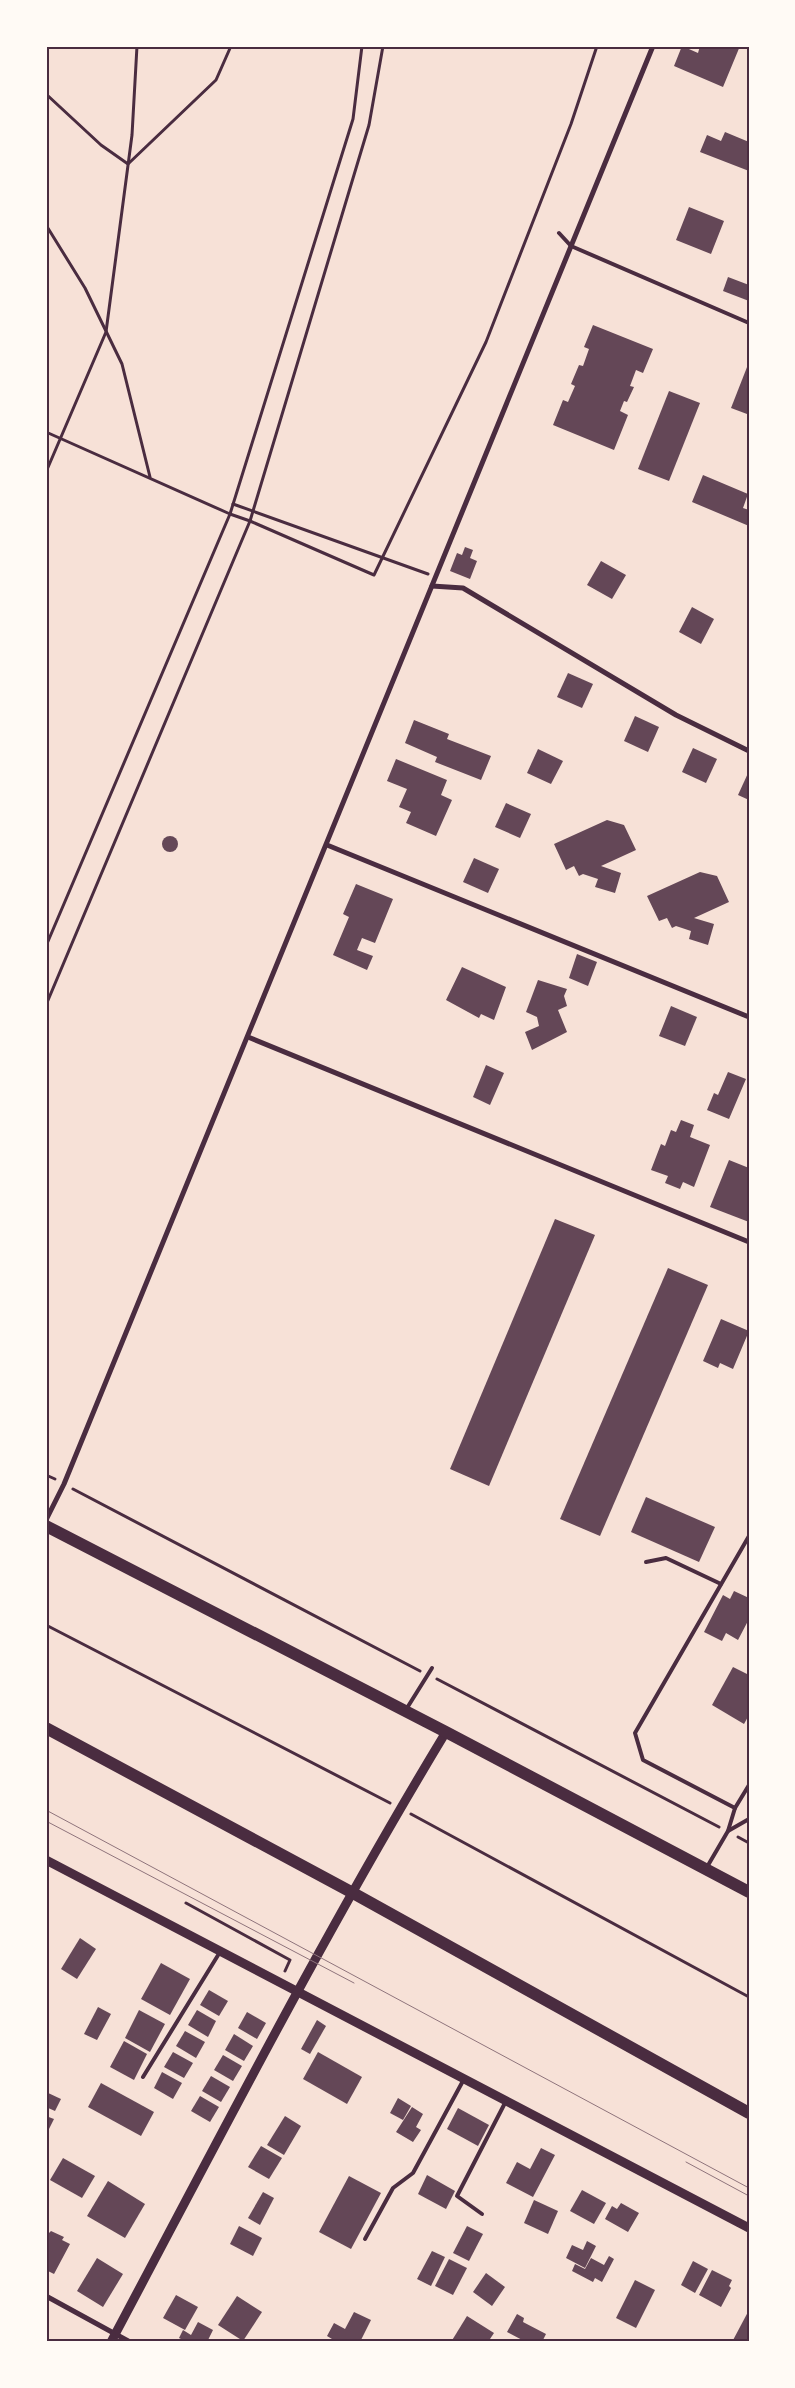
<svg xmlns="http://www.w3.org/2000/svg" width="795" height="2388" font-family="Raleway,sans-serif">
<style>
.building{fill:#644757}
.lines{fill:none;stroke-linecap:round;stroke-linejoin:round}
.path{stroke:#4a2c40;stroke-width:3}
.service{stroke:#4a2c40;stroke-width:4}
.minor{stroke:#4a2c40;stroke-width:5}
.tertiary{stroke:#4a2c40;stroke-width:9}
.primary{stroke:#4a2c40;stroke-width:12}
.tram{stroke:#8f747c;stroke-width:1}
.neatline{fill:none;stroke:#4a2c40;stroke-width:2}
</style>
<rect width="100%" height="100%" fill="#f7e1d7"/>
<!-- building -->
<g class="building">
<polygon points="682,46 698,53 700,46 740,46 723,87 674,66"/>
<polygon points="725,132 749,142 749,171 700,152 707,135 721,141"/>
<polygon points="689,207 724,221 711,254 676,240"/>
<polygon points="728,277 749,285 749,301 723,291"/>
<polygon points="593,325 653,349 643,373 636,370 630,386 634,387 627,402 624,401 620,411 628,415 614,450 553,425 563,400 568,402 575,386 571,384 579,365 583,366 589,349 584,347"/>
<polygon points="749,362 749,408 747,414 731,408"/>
<polygon points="669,391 700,403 669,481 638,469"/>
<polygon points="703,475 748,494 743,508 749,510 749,526 692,502"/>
<polygon points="465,547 473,550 470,558 477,561 470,579 450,571 457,553 462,555"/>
<polygon points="601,561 626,575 612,599 587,585"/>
<polygon points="692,607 714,619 701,644 679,632"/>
<polygon points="568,673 593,684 582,708 557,697"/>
<polygon points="635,716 659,727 648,752 624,741"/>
<polygon points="414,720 449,734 447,739 491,756 481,780 435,762 437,757 405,743"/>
<polygon points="693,748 717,759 706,783 682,772"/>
<polygon points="538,749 563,761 551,784 527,773"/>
<polygon points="396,759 447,780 441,795 452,800 436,836 406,823 411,812 399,807 407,789 387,781"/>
<polygon points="749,771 749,800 738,795"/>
<polygon points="506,803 531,814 520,838 495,827"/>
<polygon points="607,820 624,825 636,850 601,866 621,873 615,893 595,887 598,879 583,874 579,876 574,866 566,870 554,844"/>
<circle cx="170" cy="844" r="8"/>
<polygon points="474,858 499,869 488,893 463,882"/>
<polygon points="700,872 717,876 729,902 694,918 714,924 708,945 689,939 691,931 676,926 672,928 667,918 659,921 647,896"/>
<polygon points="356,884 393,899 375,943 362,938 357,950 373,956 367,970 333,955 349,917 343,914"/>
<polygon points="577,954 597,962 588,986 569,978"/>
<polygon points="462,967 506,987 494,1020 481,1014 479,1018 446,1000"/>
<polygon points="538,980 567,989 564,996 567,1006 558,1010 567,1032 532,1050 525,1032 539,1026 537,1017 526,1012"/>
<polygon points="671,1006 697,1017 685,1046 659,1036"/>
<polygon points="486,1065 504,1073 490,1105 473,1097"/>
<polygon points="728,1072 746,1079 729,1119 707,1110 714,1093 718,1095"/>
<polygon points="681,1120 694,1125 690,1137 710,1145 694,1187 683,1182 680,1189 665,1183 668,1176 651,1170 661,1144 665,1146 671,1130 676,1132"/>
<polygon points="729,1160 749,1168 749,1222 710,1207"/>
<polygon points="555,1219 595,1235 489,1486 450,1469"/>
<polygon points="668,1268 708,1285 600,1536 560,1519"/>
<polygon points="721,1319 749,1331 733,1369 720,1363 718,1368 703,1361"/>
<polygon points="646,1497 715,1527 699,1562 631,1532"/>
<polygon points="734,1591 749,1598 749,1619 738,1640 726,1633 722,1641 704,1632 723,1595 730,1599"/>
<polygon points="733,1667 749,1675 749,1715 744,1724 712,1705"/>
<polygon points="80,1938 96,1949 77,1979 61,1969"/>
<polygon points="161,1963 190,1979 170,2015 141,1999"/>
<polygon points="209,1990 228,2001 219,2016 200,2005"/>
<polygon points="98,2007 111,2014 97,2040 84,2034"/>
<polygon points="139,2010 165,2024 150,2052 125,2038"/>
<polygon points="197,2010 216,2021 208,2037 188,2025"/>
<polygon points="247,2012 266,2023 257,2039 238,2028"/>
<polygon points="317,2020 326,2026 310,2054 301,2049"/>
<polygon points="185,2031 205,2042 196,2058 176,2046"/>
<polygon points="234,2034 253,2046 244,2061 225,2050"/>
<polygon points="124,2041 147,2054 134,2080 110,2067"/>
<polygon points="173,2052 193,2063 184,2078 164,2067"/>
<polygon points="318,2052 362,2077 347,2104 303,2079"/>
<polygon points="223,2055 242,2066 233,2081 214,2070"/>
<polygon points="162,2072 182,2083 173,2099 154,2088"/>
<polygon points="211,2076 230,2087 221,2102 202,2091"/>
<polygon points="101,2083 154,2112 141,2136 88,2107"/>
<polygon points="46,2092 61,2099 55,2111 46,2107"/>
<polygon points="200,2096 219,2107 210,2122 191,2111"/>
<polygon points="398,2098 411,2106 403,2120 390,2113"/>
<polygon points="412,2107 423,2114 416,2127 421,2130 413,2142 396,2132"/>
<polygon points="458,2108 489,2125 478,2146 447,2129"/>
<polygon points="46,2116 54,2119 46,2135"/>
<polygon points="285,2116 301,2126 284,2155 267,2145"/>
<polygon points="261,2146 282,2158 269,2179 248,2167"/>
<polygon points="541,2148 555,2155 533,2197 506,2183 517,2162 530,2169"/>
<polygon points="63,2158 95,2176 82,2198 50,2180"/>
<polygon points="427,2175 455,2191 446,2209 418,2194"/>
<polygon points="349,2176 381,2193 351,2249 319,2232"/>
<polygon points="108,2181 145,2204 125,2238 87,2216"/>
<polygon points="582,2190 606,2203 594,2224 570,2211"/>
<polygon points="263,2192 274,2198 260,2225 248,2218"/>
<polygon points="534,2200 558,2211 548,2234 524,2223"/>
<polygon points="621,2203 639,2213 628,2232 605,2219 612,2206 617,2209"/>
<polygon points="239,2226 262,2238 253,2256 230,2244"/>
<polygon points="467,2226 483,2234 469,2261 453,2253"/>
<polygon points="51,2231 64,2237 62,2240 70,2244 54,2274 46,2270 46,2232 49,2233"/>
<polygon points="587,2241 596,2246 585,2268 566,2258 572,2245 583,2250"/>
<polygon points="432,2251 445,2257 431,2286 417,2279"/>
<polygon points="609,2256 614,2259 602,2282 595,2278 593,2282 572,2271 575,2264 585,2269 591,2258 604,2265"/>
<polygon points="97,2258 123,2274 103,2307 77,2291"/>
<polygon points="449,2259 467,2268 453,2295 435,2286"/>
<polygon points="693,2261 708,2269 695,2293 681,2285"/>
<polygon points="712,2270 732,2280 729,2286 731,2288 721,2307 699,2295"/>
<polygon points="486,2273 505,2287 492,2306 473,2292"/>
<polygon points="635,2280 655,2290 636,2328 616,2318"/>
<polygon points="176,2295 198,2307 185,2330 163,2318"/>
<polygon points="237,2296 262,2312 243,2341 218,2325"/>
<polygon points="749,2310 749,2342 732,2342"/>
<polygon points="354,2312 371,2320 360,2342 337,2342 327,2336 334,2323 345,2329"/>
<polygon points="517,2314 524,2318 523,2322 546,2334 542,2342 526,2342 507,2332"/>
<polygon points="467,2316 494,2333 488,2342 451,2342"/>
<polygon points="198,2322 213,2330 207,2342 187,2342 179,2338 183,2330 191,2335"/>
</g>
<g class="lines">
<!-- path -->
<g class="path">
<polyline points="46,94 101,145 128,164 216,80 231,46"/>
<polyline points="46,225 85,288 122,364 150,477"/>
<polyline points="46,432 230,514 250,521 374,575 486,342 571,124 597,46"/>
<polyline points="46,472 106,332 132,135 137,46"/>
<polyline points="233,504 428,574"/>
<polyline points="46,946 230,514 353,119 362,46"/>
<polyline points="46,1005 250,521 369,125 383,46"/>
<polyline points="46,1475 55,1479"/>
<polyline points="73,1489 420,1671"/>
<polyline points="46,1625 390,1803"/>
<polyline points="437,1679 719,1827"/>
<polyline points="411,1814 749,1997"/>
<polyline points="738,1837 749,1843"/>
<polyline points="186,1903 290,1960 285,1971"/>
</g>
<!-- service -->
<g class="service">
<polyline points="559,233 571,246 749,323"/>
<polyline points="646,1562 666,1558 721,1584"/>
<polyline points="407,1708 432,1668"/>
<polyline points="735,1808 643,1760 635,1733 749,1536"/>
<polyline points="728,1831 749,1819"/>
<polyline points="707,1867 728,1831 735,1808 749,1785"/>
<polyline points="143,2077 220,1952"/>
<polyline points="482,2214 457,2196 506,2101"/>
<polyline points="365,2239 393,2188 413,2173 464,2079"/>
</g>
<!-- minor -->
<g class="minor">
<polyline points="432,586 463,588 676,715 749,751"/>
<polyline points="327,845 749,1017"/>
<polyline points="248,1037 749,1242"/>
<polyline points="46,1520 64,1484 653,46"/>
<polyline points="46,2296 130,2342"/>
</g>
<!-- tertiary -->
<g class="tertiary">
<polyline points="46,1860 749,2228"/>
<path d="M 111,2342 C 220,2137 326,1930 446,1732"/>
</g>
<!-- primary -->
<g class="primary">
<polyline points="46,1526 446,1732 749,1892"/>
<polyline points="46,1728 353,1893 749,2113"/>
</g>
<!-- tram -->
<g class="tram">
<polyline points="46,1810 749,2188"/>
<polyline points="46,1821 354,1983"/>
<polyline points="686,2162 749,2196"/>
</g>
</g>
<!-- border -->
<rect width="795" height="2388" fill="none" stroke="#fffaf5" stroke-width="95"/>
<rect x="48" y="48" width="700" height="2292" class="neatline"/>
</svg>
